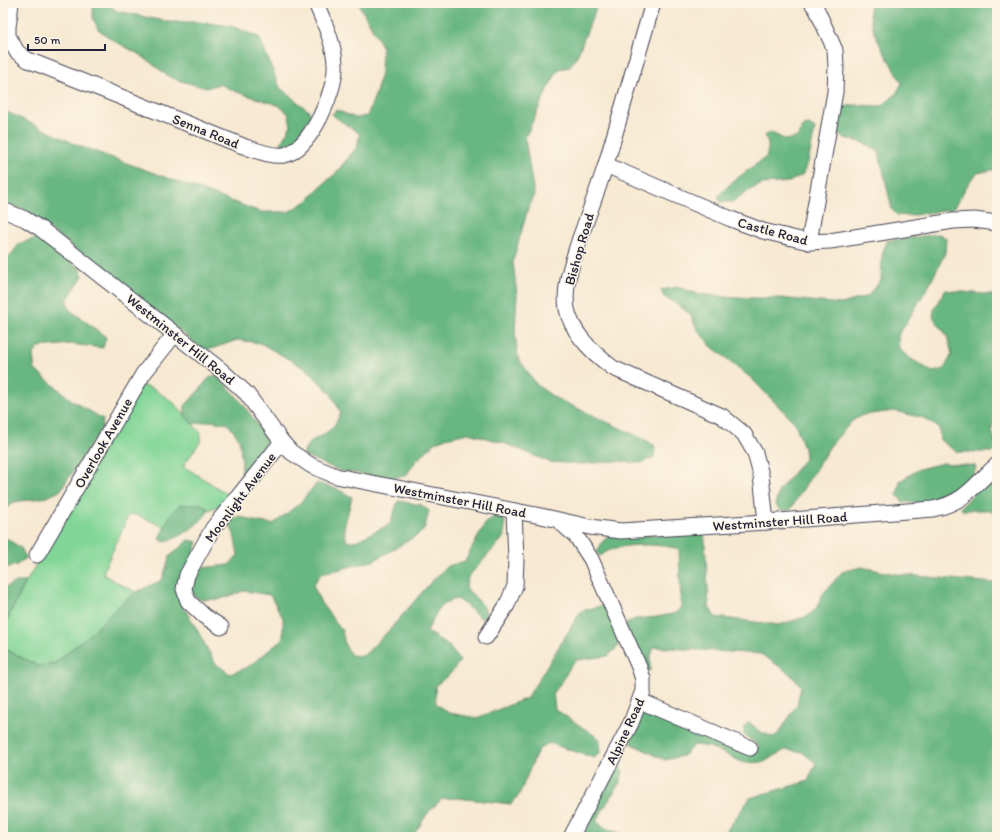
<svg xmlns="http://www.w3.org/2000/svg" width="1000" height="840" font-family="Itim,sans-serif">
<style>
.green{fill:#81d597;stroke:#527c69}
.forest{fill:#68b680;stroke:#456c5e}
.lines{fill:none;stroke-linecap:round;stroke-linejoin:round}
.minor-casing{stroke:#424052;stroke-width:17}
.minor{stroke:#fff;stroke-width:15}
.labels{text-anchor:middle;stroke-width:3;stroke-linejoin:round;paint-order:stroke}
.street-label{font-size:14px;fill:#22223b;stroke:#fcf5e5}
</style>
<rect width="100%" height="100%" fill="#fcf5e5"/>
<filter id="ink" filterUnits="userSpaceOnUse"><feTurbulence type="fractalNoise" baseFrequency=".025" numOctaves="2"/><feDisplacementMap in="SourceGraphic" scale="8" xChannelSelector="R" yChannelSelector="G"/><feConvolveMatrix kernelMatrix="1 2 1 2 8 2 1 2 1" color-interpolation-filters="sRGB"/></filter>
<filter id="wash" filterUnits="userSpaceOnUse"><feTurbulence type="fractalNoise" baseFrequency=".012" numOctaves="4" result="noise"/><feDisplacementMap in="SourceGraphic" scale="16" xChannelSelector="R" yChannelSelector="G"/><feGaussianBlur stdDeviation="0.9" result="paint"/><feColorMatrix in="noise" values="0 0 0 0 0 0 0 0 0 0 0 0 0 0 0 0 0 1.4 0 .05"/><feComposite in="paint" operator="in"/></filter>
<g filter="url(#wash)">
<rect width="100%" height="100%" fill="#f7e9d2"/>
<!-- green -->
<polygon class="green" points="141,385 154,389 174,403 201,433 201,441 183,466 226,493 228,498 221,505 209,510 201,504 179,505 172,513 164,527 137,515 132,514 128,517 104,570 104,575 118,583 136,592 114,610 98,627 55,663 38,666 3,648 3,628 26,582 75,496"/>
<!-- forest -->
<g class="forest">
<polygon points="93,3 105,3 117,11 170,22 199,22 231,26 259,37 280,88 309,111 311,116 294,142 283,146 281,143 291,125 288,113 278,105 237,92 219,84 206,88 181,81 168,76 142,56 111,39 98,29 93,18"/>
<path d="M 358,3 L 598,3 L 578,54 L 570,67 L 559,69 L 548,88 L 525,138 L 534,195 L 529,205 L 513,261 L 517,295 L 515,331 L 518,358 L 537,385 L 555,398 L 646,440 L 655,446 L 654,457 L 641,463 L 616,461 L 581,464 L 549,462 L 504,443 L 468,433 L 446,438 L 436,442 L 415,462 L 406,476 L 390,478 L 340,471 L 303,455 C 306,438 323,438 333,427 C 336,423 338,417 341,413 L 331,394 L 308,370 L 260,343 L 237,340 L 214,348 L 204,350 L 26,211 L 3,203 L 3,110 L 77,145 L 261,212 L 288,212 L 307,201 L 318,189 L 335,174 L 357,147 L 360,134 L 335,117 L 332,114 L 336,110 L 356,118 L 367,116 L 376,93 L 381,72 L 382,46 Z"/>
<path d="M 870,3 L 993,3 L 997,5 L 997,169 L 978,173 L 970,181 L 953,209 L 908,216 L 897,215 L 892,210 L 879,152 L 862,142 L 844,138 L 833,133 L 837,117 L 842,107 L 856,105 L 882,106 L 896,94 L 902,83 C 889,59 867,31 870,3 Z"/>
<path d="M 809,125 L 815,129 L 808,163 L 802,175 L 789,182 L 762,184 L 746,192 L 732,202 L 721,202 L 718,196 L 732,182 L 766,157 C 769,149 769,143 765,136 L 770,132 L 786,140 L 798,137 L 803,126 Z"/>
<polygon points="939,234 946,238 945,253 930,284 898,336 899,349 908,357 933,372 944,369 952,354 947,336 933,317 934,310 945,290 993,295 997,302 997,408 995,410 992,430 997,447 994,452 957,452 940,440 939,428 924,418 894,411 863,415 852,421 830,446 790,510 782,511 775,505 779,490 805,459 804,448 795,423 751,378 711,346 697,329 690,314 675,303 664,297 661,290 678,287 698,294 737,298 780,298 842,304 868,296 881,280 882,255 887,241"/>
<polygon points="38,238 79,268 83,276 67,300 69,309 106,337 103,348 71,344 39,347 33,355 35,370 73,401 103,419 102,428 60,491 47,497 14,502 3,511 3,265 20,243"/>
<path d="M 212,376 L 217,376 C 239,397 251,413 266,440 L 263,454 L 246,477 L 241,476 L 242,463 L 239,439 L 228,424 L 211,421 L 192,424 L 185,416 L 185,406 L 200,389 L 207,380 Z"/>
<path d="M 943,463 L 976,466 C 976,472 972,476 969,480 C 955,499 926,505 903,502 L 897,495 L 900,481 L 919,469 Z"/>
<polygon points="992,475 997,480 997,514 987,510 962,510 961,507"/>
<path d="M 317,483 L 337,489 L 352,497 L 344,528 L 347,542 L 358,540 L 390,524 L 398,501 L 422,505 L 429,511 L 424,530 L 416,536 L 373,561 L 321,574 L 313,585 L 321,603 L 342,631 L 345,645 L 351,655 L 363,656 L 391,628 L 431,582 L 447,566 L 465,561 L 485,524 L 495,515 L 504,520 L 505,536 L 468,577 L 466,588 L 483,605 L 487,615 L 482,619 L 458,599 C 439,601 434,616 427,632 L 448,645 L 460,661 L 451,673 L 435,686 L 436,704 L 449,713 L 477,718 L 527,698 L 581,611 L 604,605 L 614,622 L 619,646 L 608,656 L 577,660 L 571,665 L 562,682 L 553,692 L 555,709 L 600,739 L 600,753 L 594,758 L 549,743 L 538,750 L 519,795 L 511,804 L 457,798 L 442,799 L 428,813 L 412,837 L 3,837 L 3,648 L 38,666 L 55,663 L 98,627 L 114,610 L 136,592 L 162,580 L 170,556 L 189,540 L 198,542 L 179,590 L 182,605 L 194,624 L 215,663 L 230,674 L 248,667 L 283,639 L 283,618 L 270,595 L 244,591 L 221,599 L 201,600 L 190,593 L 191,583 L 201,568 L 229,565 L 238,555 L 234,534 L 228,522 L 239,516 L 254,521 L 273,524 L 299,504 Z"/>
<path d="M 201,504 L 209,510 C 201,524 180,538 164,542 L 159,538 L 172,513 L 179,505 Z"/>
<path d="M 704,534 L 705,541 L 709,607 L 715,617 L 779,625 L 808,616 L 818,606 L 822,595 L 842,572 L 861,567 L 895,574 L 995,583 L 997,582 L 997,837 L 722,837 L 750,798 L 808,781 L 816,763 L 802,752 L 785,750 L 764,762 L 744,763 L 710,747 L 694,745 L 683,756 L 665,760 L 632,744 L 630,740 L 641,714 L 646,712 L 749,751 L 757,750 L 759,746 L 744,735 L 744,727 L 749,722 L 759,731 L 773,737 L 778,734 L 797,705 L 801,686 L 789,673 L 761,654 L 654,647 L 650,659 L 650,671 L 643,667 L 625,624 L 635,619 L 657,617 L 677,613 L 681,606 L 679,549 C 663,544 623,543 608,551 C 605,552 603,555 600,556 L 597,552 L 603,541 L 609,536 Z"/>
<polygon points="3,536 21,548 26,558 17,565 3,568"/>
<polygon points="16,582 26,582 3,628 3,589"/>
<polygon points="620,767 623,772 620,782 596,821 604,828 632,837 576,837 613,768"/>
</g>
</g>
<g filter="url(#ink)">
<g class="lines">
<defs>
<g id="minor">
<path d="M 11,3 L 8,27 L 8,36 L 17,52 L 28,60 L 96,87 L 243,146 C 255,150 271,157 284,155 C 311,150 337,88 335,64 C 334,42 324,23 316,3"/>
<path d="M 653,3 C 637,56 622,110 606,164 C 598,189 589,213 580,238 C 573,261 563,285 567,309 C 572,334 594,354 613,368 L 722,416 L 744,434 L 755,453 L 761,475 L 766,522"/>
<polyline points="606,165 731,219 763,231 809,242 830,241 953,221 974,220 997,223"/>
<path d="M 3,210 L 25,219 L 41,229 L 222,371 L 247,394 L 282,442 L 291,452 L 312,466 L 336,476 L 541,516 L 590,527 L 621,531 L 766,522 L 933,509 C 966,502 973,486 997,465"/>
<polyline points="809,242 835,92 836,66 835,50 817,10 812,3"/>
<polyline points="560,522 576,536 591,559 639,667 643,679 643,691 631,723 571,837"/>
<polyline points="37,555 143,374 174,335"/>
<polyline points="221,627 204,616 188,601 184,589 187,575 213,528 282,442"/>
<polyline points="486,637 507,605 515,586 516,559 514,511"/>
<polyline points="640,701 750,748"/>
</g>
</defs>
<!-- minor casing -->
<use href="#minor" class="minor-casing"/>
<!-- minor -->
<use href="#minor" class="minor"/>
</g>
</g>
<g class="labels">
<!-- street labels -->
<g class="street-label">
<text transform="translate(206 131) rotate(22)" y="5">Senna Road</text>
<text transform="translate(773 231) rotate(15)" y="5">Castle Road</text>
<text transform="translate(579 249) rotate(-74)" y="5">Bishop Road</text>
<text transform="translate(181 339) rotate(39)" y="5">Westminster Hill Road</text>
<text transform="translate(103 443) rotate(-60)" y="5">Overlook Avenue</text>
<text transform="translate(240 497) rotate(-53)" y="5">Moonlight Avenue</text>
<text transform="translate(460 500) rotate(11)" y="5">Westminster Hill Road</text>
<text transform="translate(780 521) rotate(-4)" y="5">Westminster Hill Road</text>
<text transform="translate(625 731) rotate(-65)" y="5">Alpine Road</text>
</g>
</g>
<!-- margin -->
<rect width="1000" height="840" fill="none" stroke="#fcf5e5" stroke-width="16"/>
<!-- scale -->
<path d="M28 44v6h77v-6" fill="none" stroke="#22223b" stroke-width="2"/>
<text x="34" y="44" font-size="12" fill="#22223b" stroke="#fcf5e5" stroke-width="3" paint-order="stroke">50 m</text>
</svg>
